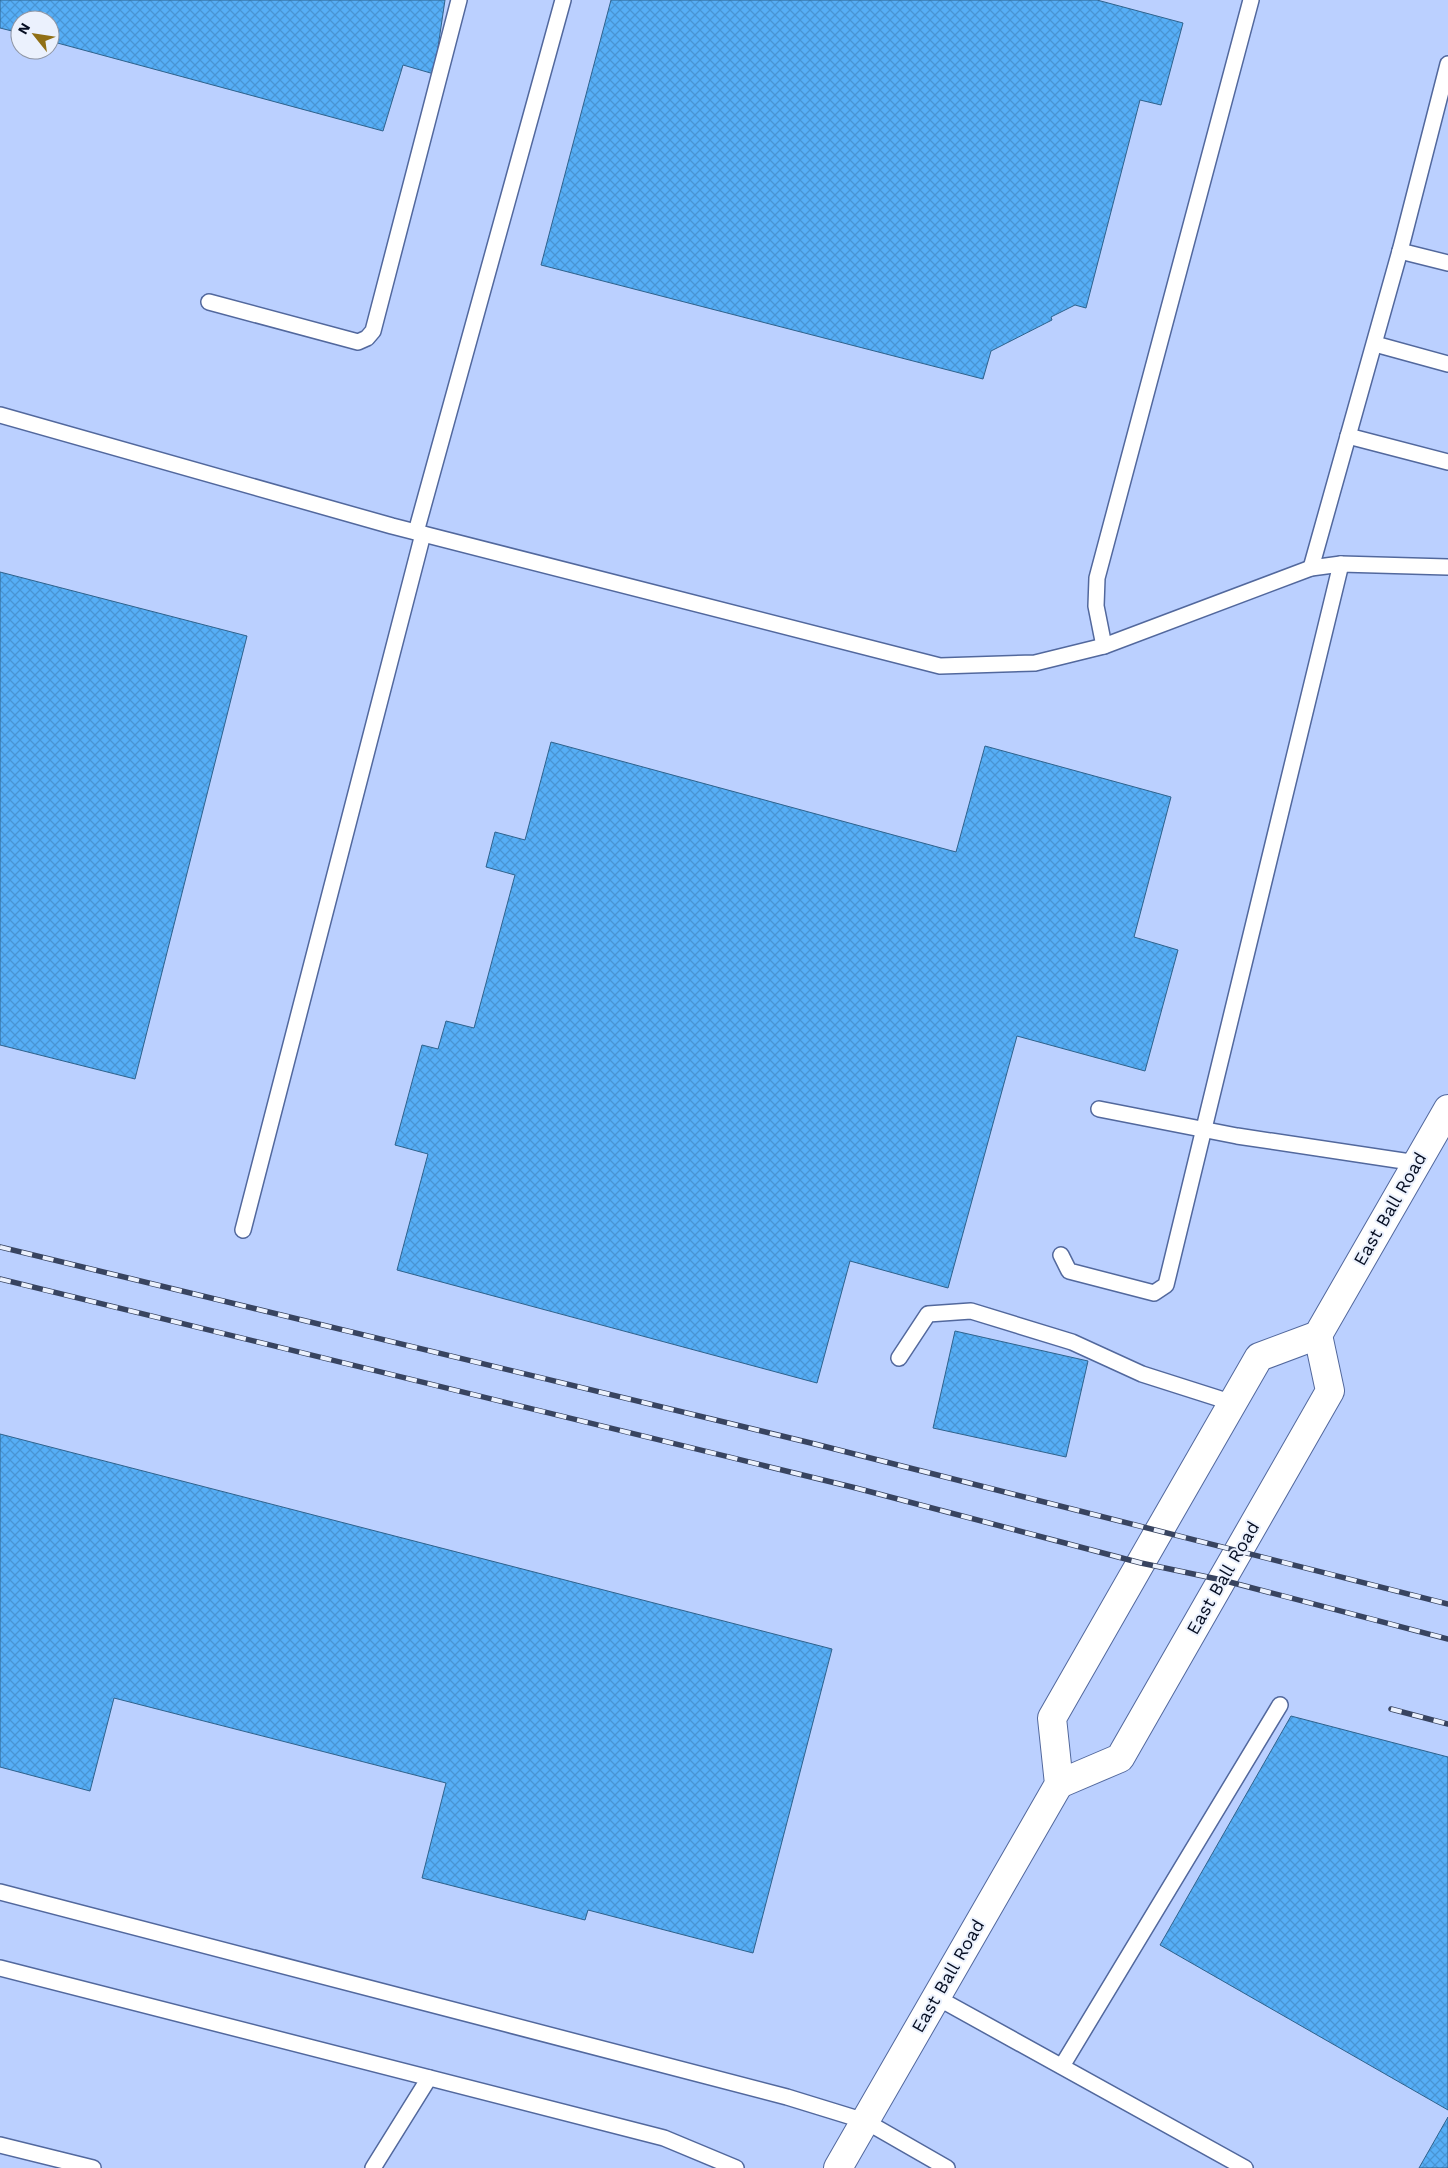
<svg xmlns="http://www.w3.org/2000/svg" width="1448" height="2168" font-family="'Work Sans',sans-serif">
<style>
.building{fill:url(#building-cross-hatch);stroke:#2f628c}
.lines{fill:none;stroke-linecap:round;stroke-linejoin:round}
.lane-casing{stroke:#52689d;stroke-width:18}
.primary-casing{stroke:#52689d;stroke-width:30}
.lane{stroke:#fff;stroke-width:15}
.primary{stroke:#fff;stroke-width:28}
.rail-casing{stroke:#384460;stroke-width:5.5}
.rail{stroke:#ebf1fd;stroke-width:4;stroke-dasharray:11;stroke-linecap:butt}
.labels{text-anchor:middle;stroke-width:4;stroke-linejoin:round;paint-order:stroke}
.street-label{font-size:18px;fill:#060e22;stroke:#ebf1fd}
</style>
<defs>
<pattern id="building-cross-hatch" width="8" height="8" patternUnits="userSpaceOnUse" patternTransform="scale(1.25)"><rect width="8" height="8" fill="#56aef6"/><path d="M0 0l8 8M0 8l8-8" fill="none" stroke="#4994d3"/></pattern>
</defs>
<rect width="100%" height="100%" fill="#bbd0ff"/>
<!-- building -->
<g class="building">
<polygon points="0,0 445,0 434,74 403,65 383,131 50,41 50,20 20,20 20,33 0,28"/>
<polygon points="611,0 1097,0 1183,23 1161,105 1140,100 1086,308 1075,305 1051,317 1052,320 991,351 983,379 541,265"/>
<polygon points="0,572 247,636 135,1079 0,1045"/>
<polygon points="551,742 956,852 985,746 1171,797 1134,937 1178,950 1145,1071 1017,1036 948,1288 850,1261 817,1383 397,1270 428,1154 395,1145 422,1045 438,1049 446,1021 474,1028 515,875 486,867 495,832 525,840"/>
<polygon points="955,1331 1088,1361 1066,1457 933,1428"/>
<polygon points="0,1434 832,1649 753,1953 588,1910 585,1920 422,1878 446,1783 114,1698 90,1791 0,1767"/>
<polygon points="1291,1716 1448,1757 1448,2110 1160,1945"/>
<polygon points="1448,2117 1448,2168 1419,2168"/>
</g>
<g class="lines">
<defs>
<g id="lane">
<polyline points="1400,251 1448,263"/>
<polyline points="209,302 358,342 367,338 373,331 459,0"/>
<polyline points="1375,344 1448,364"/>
<polyline points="0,415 392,526 940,666 1035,663 1104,646 1311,568 1341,564 1448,567"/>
<polyline points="1348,436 1448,462"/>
<polyline points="416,532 563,0"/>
<polyline points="1311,568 1400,251 1448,64"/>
<polyline points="1104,646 1096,606 1097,578 1251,0"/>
<polyline points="1099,1109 1237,1136 1417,1163"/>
<polyline points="243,1230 423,534"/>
<polyline points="1061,1255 1069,1271 1154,1293 1166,1285 1341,564"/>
<polyline points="899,1358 928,1314 971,1311 1072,1342 1142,1374 1233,1403"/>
<polyline points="0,1892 787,2097 865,2121 947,2168"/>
<polyline points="0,1968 664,2138 736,2168"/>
<polyline points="936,1997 1245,2168"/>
<polyline points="1062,2066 1280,1705"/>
<polyline points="0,2145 93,2168"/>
<polyline points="373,2168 429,2078"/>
</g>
<g id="primary">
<polyline points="1059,1784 1120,1758 1330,1391 1318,1335"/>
<polyline points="838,2168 1059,1784 1052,1718 1159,1531 1259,1357 1318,1335 1448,1109"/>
</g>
</defs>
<!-- lane casing -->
<use href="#lane" class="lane-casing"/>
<!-- primary casing -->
<use href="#primary" class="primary-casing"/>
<!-- lane -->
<use href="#lane" class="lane"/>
<!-- primary -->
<use href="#primary" class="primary"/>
<defs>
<g id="rail">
<polyline points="0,1247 815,1444 1448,1604"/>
<polyline points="0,1279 856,1488 1141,1563 1222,1580 1448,1639"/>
<polyline points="1391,1709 1448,1724"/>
</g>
</defs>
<!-- rail casing -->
<use href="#rail" class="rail-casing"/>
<!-- rail -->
<use href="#rail" class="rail"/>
</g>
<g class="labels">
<!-- street labels -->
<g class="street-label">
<text transform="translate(1390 1209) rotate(-60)" y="6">East Ball Road</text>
<text transform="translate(1223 1578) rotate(-60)" y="6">East Ball Road</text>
<text transform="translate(948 1976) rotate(-60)" y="6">East Ball Road</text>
</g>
</g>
<!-- north arrow -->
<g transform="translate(35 35) rotate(300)"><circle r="24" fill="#ebf1fd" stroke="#8f96a5"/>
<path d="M0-4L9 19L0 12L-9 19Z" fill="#906f15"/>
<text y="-8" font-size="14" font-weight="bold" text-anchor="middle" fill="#060e22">N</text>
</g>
</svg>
